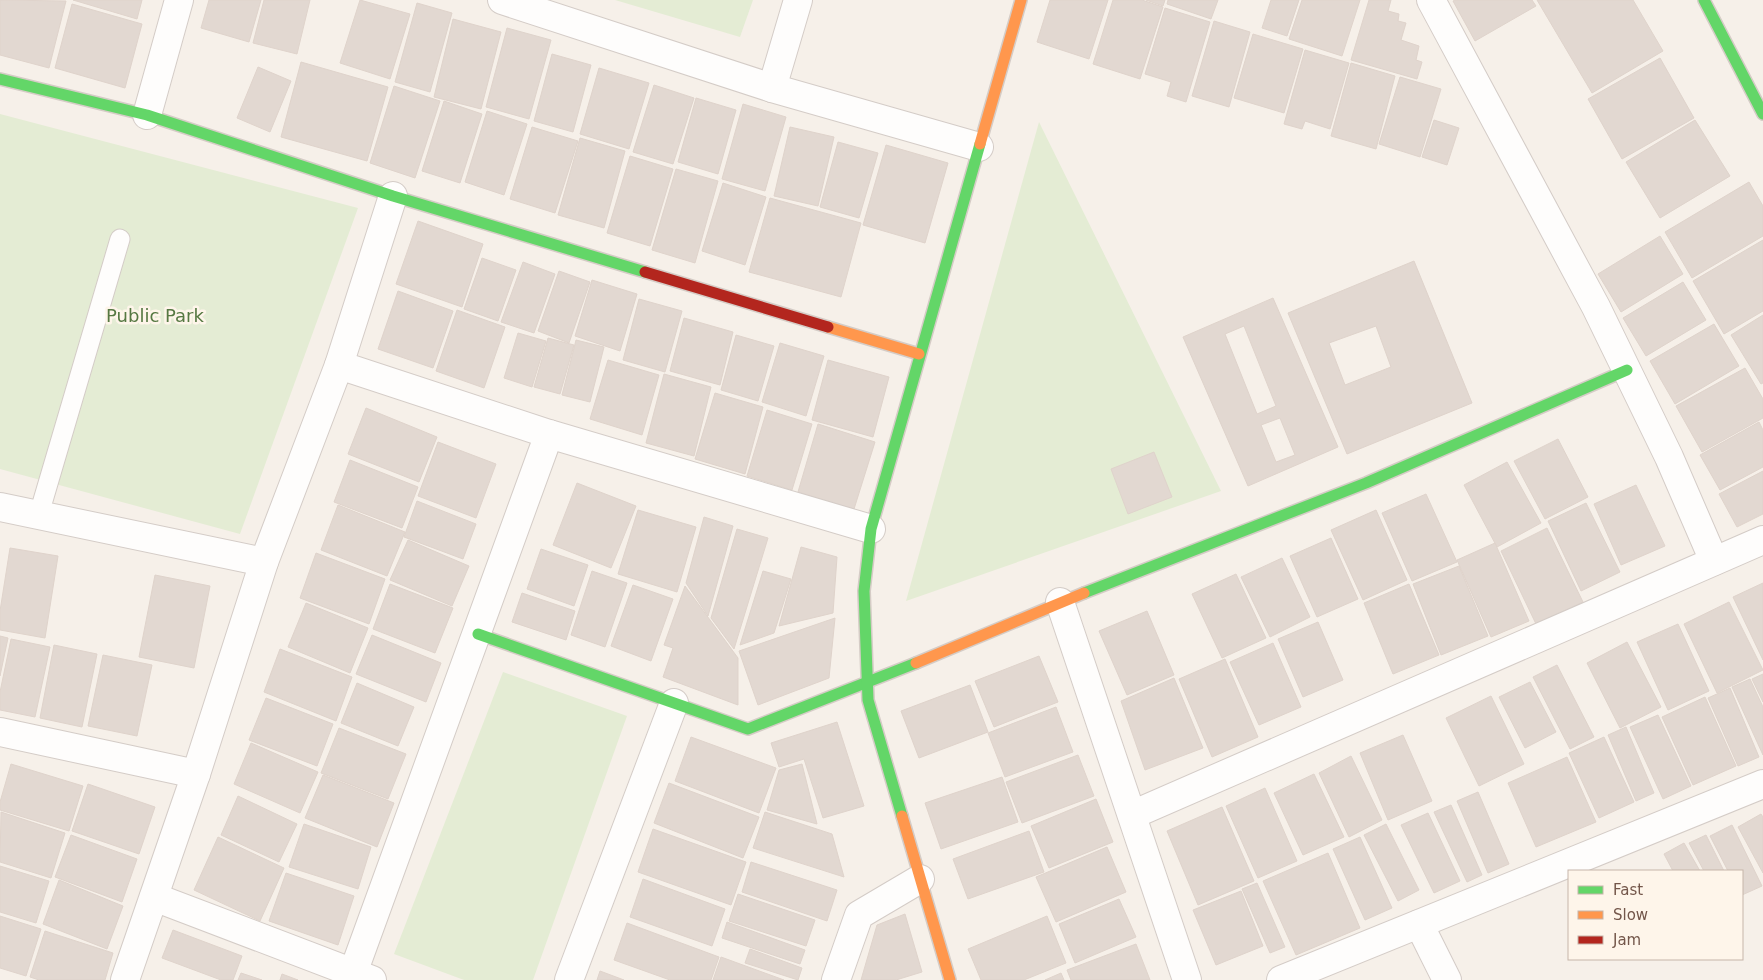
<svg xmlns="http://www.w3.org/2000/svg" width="1763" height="980" font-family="'DejaVu Sans',sans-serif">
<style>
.green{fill:#e4ecd4}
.building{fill:#e2d8d1;stroke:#dfd3cb;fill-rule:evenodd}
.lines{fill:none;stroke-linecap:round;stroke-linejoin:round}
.lane-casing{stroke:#d4ccc7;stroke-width:21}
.street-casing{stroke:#d4ccc7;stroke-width:30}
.fast-casing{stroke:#d5ccc6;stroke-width:14}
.slow-casing{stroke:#d5ccc6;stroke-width:14}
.jam-casing{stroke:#d5ccc6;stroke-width:14}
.lane{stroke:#fefdfc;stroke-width:19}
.street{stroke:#fefdfc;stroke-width:28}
.fast{stroke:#63d668;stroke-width:11}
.slow{stroke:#ff974d;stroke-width:11}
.jam{stroke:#b3261e;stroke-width:11}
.labels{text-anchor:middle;stroke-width:5;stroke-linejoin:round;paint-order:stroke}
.park-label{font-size:18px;fill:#567842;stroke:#fef5ea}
</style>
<rect width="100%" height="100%" fill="#f6f0e9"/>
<!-- green -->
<g class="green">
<polygon points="615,0 753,0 740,37"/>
<polygon points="0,114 358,208 240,534 0,469"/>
<polygon points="1039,122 1221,491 906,601"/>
<polygon points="503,672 627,716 533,980 464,980 394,954"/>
</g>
<!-- building -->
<g class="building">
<polygon points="0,0 66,1 49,68 0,55"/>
<polygon points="73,0 142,0 137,19"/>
<polygon points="209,0 261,0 249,42 201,28"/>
<polygon points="264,0 310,0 297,54 253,43"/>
<polygon points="360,0 410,14 390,79 340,63"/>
<polygon points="1050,0 1108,0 1089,59 1037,42"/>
<polygon points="1113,0 1142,0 1163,7 1140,79 1093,64"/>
<polygon points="1146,0 1165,0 1163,6"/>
<polygon points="1168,0 1218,0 1211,19 1167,4"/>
<polygon points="1271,0 1299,0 1287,36 1262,28"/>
<polygon points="1302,0 1360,0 1342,56 1289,39"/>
<polygon points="1369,0 1391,0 1388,11 1399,14 1398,21 1406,23 1401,40 1419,46 1416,60 1422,62 1417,79 1351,60"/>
<polygon points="1455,0 1532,0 1536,6 1475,41 1453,1"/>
<polygon points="1537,0 1633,0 1663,51 1592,93"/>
<polygon points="417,3 452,13 430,92 395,82"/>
<polygon points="72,4 142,24 125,88 55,68"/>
<polygon points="1165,8 1210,22 1186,102 1167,96 1171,82 1145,74"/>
<polygon points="453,19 501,32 481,109 434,97"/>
<polygon points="1214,21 1250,32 1229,107 1192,96"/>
<polygon points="507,28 551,40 529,119 486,107"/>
<polygon points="1253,34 1303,49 1284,113 1234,98"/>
<polygon points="1305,50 1349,63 1330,129 1305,121 1302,129 1284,124"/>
<polygon points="552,54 591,65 573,132 534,121"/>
<polygon points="1660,58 1694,118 1622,159 1588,99"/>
<polygon points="301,62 388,87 367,161 281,137"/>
<polygon points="1351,63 1395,76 1376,149 1331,136"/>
<polygon points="258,67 291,81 270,132 237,118"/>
<polygon points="599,68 649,83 629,149 580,134"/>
<polygon points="1400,77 1441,89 1420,157 1379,144"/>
<polygon points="654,85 694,98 673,164 633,152"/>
<polygon points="394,86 440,101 415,178 370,163"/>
<polygon points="696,98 736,110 718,174 678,162"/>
<polygon points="444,101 482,114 460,183 422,171"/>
<polygon points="743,104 786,117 765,191 722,179"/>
<polygon points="487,111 527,124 504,195 465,182"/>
<polygon points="1434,120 1459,128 1447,165 1422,157"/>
<polygon points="1695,120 1730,176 1660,218 1626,162"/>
<polygon points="532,127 578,141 555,213 510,199"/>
<polygon points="790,127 834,137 818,206 774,196"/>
<polygon points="580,138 625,151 604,228 558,215"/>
<polygon points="838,142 878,153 859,218 820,207"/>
<polygon points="886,145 948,163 925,243 863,225"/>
<polygon points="630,156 673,169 650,246 607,233"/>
<polygon points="676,169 718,181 695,263 652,250"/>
<polygon points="1749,182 1763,206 1763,236 1692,278 1665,232"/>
<polygon points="723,183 766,197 745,265 702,251"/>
<polygon points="770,198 861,223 841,297 749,272"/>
<polygon points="418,221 483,244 462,307 396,284"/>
<polygon points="1660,236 1683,274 1621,312 1598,274"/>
<polygon points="1763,240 1763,311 1724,334 1693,281"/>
<polygon points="482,258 516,270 498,321 464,309"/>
<path d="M 1414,261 L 1472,403 L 1347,454 L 1288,313 ZM 1376,326 L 1391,367 L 1345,385 L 1329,343 Z"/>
<polygon points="523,262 555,274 534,333 501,322"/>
<polygon points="559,271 590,282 569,343 538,331"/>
<polygon points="592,280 637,294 620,351 575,336"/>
<polygon points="1683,282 1706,320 1646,356 1623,318"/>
<polygon points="398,291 453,311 433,368 378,349"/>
<path d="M 1273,298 L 1338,447 L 1248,486 L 1183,337 ZM 1244,326 L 1276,406 L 1257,414 L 1225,334 ZM 1280,418 L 1295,455 L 1276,462 L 1261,425 Z"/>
<polygon points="639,299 682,311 665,372 623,360"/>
<polygon points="457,310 505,327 484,388 436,371"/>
<polygon points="1763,315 1763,383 1761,384 1731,335"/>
<polygon points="684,318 733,332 720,385 670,371"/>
<polygon points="1714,324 1739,366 1675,404 1650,361"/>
<polygon points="518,333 546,341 532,387 504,378"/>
<polygon points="736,335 774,346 758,401 721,390"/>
<polygon points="548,338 574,345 560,394 534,387"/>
<polygon points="576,340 604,347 590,402 562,395"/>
<polygon points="780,343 824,356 806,416 762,402"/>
<polygon points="608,360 659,375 642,435 590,419"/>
<polygon points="828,360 889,377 873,437 812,420"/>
<polygon points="1745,368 1763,399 1763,418 1702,452 1676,406"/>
<polygon points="664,374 711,387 694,456 646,443"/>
<polygon points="715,393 763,407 745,474 695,459"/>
<polygon points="366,408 437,437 419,482 348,454"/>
<polygon points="767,410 812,424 792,490 747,476"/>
<polygon points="1759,422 1763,430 1763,467 1720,490 1700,455"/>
<polygon points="818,424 875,442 854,509 798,492"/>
<polygon points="1558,439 1588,497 1545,519 1514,461"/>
<polygon points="438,442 496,464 476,518 418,496"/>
<polygon points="1154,452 1172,497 1128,514 1111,469"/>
<polygon points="350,460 418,487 402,528 334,502"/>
<polygon points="1507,462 1541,523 1497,547 1464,485"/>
<polygon points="1763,471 1763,514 1737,527 1719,494"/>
<polygon points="577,483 636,506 611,568 553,545"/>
<polygon points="1636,485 1665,546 1621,565 1594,504"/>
<polygon points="1426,494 1457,562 1412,581 1382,513"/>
<polygon points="417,501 476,524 463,559 404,537"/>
<polygon points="1586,503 1620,572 1581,591 1548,521"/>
<polygon points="338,505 405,532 387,576 321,550"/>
<polygon points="638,510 696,527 677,592 618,574"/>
<polygon points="1376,510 1407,580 1363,600 1331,530"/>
<polygon points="704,517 733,526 708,616 686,583"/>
<polygon points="1547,528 1583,602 1536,624 1501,551"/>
<polygon points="737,529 768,538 734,649 711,618"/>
<polygon points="1331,538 1358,599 1317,617 1290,556"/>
<polygon points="408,540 469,566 452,606 390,580"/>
<polygon points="1495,543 1529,621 1491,637 1457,560"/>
<polygon points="801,547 837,557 833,613 779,626"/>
<polygon points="10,548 58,556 45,638 0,630 0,611"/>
<polygon points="541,549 588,565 574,606 527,589"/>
<polygon points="316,553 385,579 369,624 300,598"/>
<polygon points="1282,558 1310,617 1270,637 1241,577"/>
<polygon points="1459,566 1488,636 1441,655 1413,584"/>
<polygon points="592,571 627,583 605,647 571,635"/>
<polygon points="763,571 791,579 774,633 740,645"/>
<polygon points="1236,574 1266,638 1222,658 1192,594"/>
<polygon points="155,575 210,586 194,668 139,657"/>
<polygon points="1763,583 1763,660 1733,597"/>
<polygon points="390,584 453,608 435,653 373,629"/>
<polygon points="1409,584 1439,655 1393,674 1364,603"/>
<polygon points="633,585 673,599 651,661 611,646"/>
<polygon points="685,586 738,658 738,705 663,677 673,648 664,645"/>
<polygon points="522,593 575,611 566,640 512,622"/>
<polygon points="1729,602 1763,670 1717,693 1684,624"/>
<polygon points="306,603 368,628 350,673 288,647"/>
<polygon points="1147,611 1174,675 1127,695 1099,631"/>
<polygon points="835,618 829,678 758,705 739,651"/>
<polygon points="1318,622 1343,680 1303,697 1278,639"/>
<polygon points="1678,624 1709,691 1668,710 1637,642"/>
<polygon points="372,635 441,663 426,702 356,674"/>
<polygon points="0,636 8,638 0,676"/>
<polygon points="11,639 50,647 35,717 0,710 0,692"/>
<polygon points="1627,642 1661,707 1620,728 1587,663"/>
<polygon points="1273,643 1301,707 1259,725 1230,662"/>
<polygon points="54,645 97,654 82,727 40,718"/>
<polygon points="280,649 352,677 336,721 264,692"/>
<polygon points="103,655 152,665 137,736 88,726"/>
<polygon points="1039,656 1058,702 994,727 975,681"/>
<polygon points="1225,659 1258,737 1212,757 1179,679"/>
<polygon points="1557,665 1594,737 1570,749 1533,677"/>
<polygon points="1763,674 1763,702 1752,679"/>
<polygon points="1174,678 1203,748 1145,770 1121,701"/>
<polygon points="1750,679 1763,707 1763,755 1732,687"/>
<polygon points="1530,682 1556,732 1525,748 1499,697"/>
<polygon points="357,683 414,707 398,746 341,723"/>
<polygon points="970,685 988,732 919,758 901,711"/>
<polygon points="1730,688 1759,757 1738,766 1708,698"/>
<polygon points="1491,696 1524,764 1479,786 1446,718"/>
<polygon points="1705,697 1736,766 1693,785 1662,717"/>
<polygon points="266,698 333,724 317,766 249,740"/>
<polygon points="1056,707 1073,752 1005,777 988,733"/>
<polygon points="1658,715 1691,786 1663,799 1630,727"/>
<polygon points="837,722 864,806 823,818 804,759 779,767 771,743"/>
<polygon points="1626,727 1654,793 1636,801 1608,735"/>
<polygon points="339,728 406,754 388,799 321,773"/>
<polygon points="1403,735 1432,801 1388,820 1360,753"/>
<polygon points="691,737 776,768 759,813 675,781"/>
<polygon points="1604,737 1634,802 1599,818 1569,753"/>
<polygon points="251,743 318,772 300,813 234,784"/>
<polygon points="1078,755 1094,796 1022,823 1006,782"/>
<polygon points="1351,756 1382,820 1349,837 1319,773"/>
<polygon points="1567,757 1596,822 1536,847 1508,783"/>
<polygon points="11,764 83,786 69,831 0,810 0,802"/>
<polygon points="802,764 817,824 767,810 779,770"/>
<polygon points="1314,774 1344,837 1303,855 1274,793"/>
<polygon points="323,775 394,803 377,847 305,818"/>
<polygon points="1002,777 1018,822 941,849 925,803"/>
<polygon points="669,783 759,817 743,858 654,823"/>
<polygon points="88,784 155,807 139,854 72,831"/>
<polygon points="1265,788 1297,861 1258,878 1226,806"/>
<polygon points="1478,792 1509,864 1488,873 1457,801"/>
<polygon points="238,796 297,824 279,862 221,835"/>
<polygon points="1096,799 1113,842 1049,868 1031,826"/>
<polygon points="1451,805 1482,875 1467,882 1434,812"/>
<polygon points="1222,807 1254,881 1198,905 1167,831"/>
<polygon points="1,812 65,833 51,878 0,862"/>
<polygon points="765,812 832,834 844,877 753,848"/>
<polygon points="1428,813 1460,881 1434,893 1401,825"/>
<polygon points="1761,814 1763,817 1763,873 1738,827"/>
<polygon points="304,824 371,847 358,889 289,867"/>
<polygon points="1386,824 1419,890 1398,901 1364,835"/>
<polygon points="1732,825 1762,886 1742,895 1742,871 1728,871 1710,836"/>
<polygon points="653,829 746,862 731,905 638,872"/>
<polygon points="1029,831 1044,872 968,899 953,859"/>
<polygon points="71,835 137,859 122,902 55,877"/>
<polygon points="1706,835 1724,871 1704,871 1689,843"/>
<polygon points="218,837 284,868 260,921 194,890"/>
<polygon points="1360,837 1392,908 1365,920 1333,849"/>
<polygon points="1684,843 1700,871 1673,871 1664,854"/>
<polygon points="1107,847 1126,892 1056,922 1036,877"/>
<polygon points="1328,853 1360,928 1296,955 1263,881"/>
<polygon points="751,862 837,890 827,921 742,892"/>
<polygon points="0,866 49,881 36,923 0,912"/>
<polygon points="286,873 354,896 338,945 269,921"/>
<polygon points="643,879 725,909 712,946 630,917"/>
<polygon points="59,880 123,906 107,949 43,924"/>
<polygon points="1257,883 1285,947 1270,953 1242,889"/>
<polygon points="1241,891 1263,946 1216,965 1193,910"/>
<polygon points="738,894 815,920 806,946 729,921"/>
<polygon points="1119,899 1136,937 1075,963 1059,924"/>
<polygon points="905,914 922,972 896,980 861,980 877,925"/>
<polygon points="0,916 41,929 26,976 0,968"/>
<polygon points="1047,916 1066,963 1024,980 981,980 968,949"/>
<polygon points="727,922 805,950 800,964 722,938"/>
<polygon points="627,923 719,957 711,980 670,980 614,960"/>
<polygon points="173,930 242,956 233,980 221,980 162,958"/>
<polygon points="45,931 113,953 105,980 39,980 30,977"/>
<polygon points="1136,944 1150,980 1071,980 1067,970"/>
<polygon points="750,949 802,968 798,980 745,963"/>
<polygon points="721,957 784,980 713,980"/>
<polygon points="600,971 624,980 597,980"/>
<polygon points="241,973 262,980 238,980"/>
<polygon points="1061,973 1064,980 1045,980"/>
<polygon points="282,974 298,980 280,980"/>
</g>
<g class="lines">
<defs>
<polyline id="lane" points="39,514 120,239"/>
<g id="street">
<polyline points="502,0 772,88 979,147"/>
<polyline points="1431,0 1596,307 1669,457 1714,561"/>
<polyline points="772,88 798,0"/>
<polyline points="147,115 179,0"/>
<polyline points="339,365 549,434 871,529"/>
<polyline points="0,507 264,562"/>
<polyline points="1060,602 1187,980"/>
<polyline points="0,732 196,774"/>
<polyline points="1132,815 1763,540"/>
<polyline points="154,897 372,980"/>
<polyline points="1419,924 1447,980"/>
<polyline points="353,973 549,434"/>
<polyline points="125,980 196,774 264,562 339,365 393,196"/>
<polyline points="569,980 674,703"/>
<polyline points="836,980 859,915 920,879"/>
<polyline points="1281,980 1763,784"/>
</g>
<g id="fast">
<polyline points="1704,0 1763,114"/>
<polyline points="0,79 147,115 393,196 645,272"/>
<polyline points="1084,593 1366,483 1627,370"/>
<polyline points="478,634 748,729 916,663"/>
<polyline points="902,816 868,700 864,591 871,529 980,144"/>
</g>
<g id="slow">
<polyline points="980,144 1021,0"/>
<polyline points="828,327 919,354"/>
<polyline points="916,663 1084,593"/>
<polyline points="902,816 950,980"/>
</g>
<polyline id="jam" points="645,272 828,327"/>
</defs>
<!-- lane casing -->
<use href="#lane" class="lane-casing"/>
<!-- street casing -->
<use href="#street" class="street-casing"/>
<!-- fast casing -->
<use href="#fast" class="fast-casing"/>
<!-- slow casing -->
<use href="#slow" class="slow-casing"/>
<!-- jam casing -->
<use href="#jam" class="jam-casing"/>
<!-- lane -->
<use href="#lane" class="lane"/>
<!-- street -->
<use href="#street" class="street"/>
<!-- fast -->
<use href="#fast" class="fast"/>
<!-- slow -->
<use href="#slow" class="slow"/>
<!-- jam -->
<use href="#jam" class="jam"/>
</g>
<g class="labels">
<!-- park labels -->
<g class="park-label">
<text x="155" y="322">Public Park</text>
</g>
</g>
<!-- legend -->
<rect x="1568" y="870" width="175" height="90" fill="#fef5ea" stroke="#c6b5aa"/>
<rect x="1578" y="886" width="25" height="8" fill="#63d668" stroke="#c6b5aa"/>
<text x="1613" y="895" font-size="15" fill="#73564a">Fast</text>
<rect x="1578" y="911" width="25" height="8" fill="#ff974d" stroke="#c6b5aa"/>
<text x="1613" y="920" font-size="15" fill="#73564a">Slow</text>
<rect x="1578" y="936" width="25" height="8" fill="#b3261e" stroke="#c6b5aa"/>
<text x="1613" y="945" font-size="15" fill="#73564a">Jam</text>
</svg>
